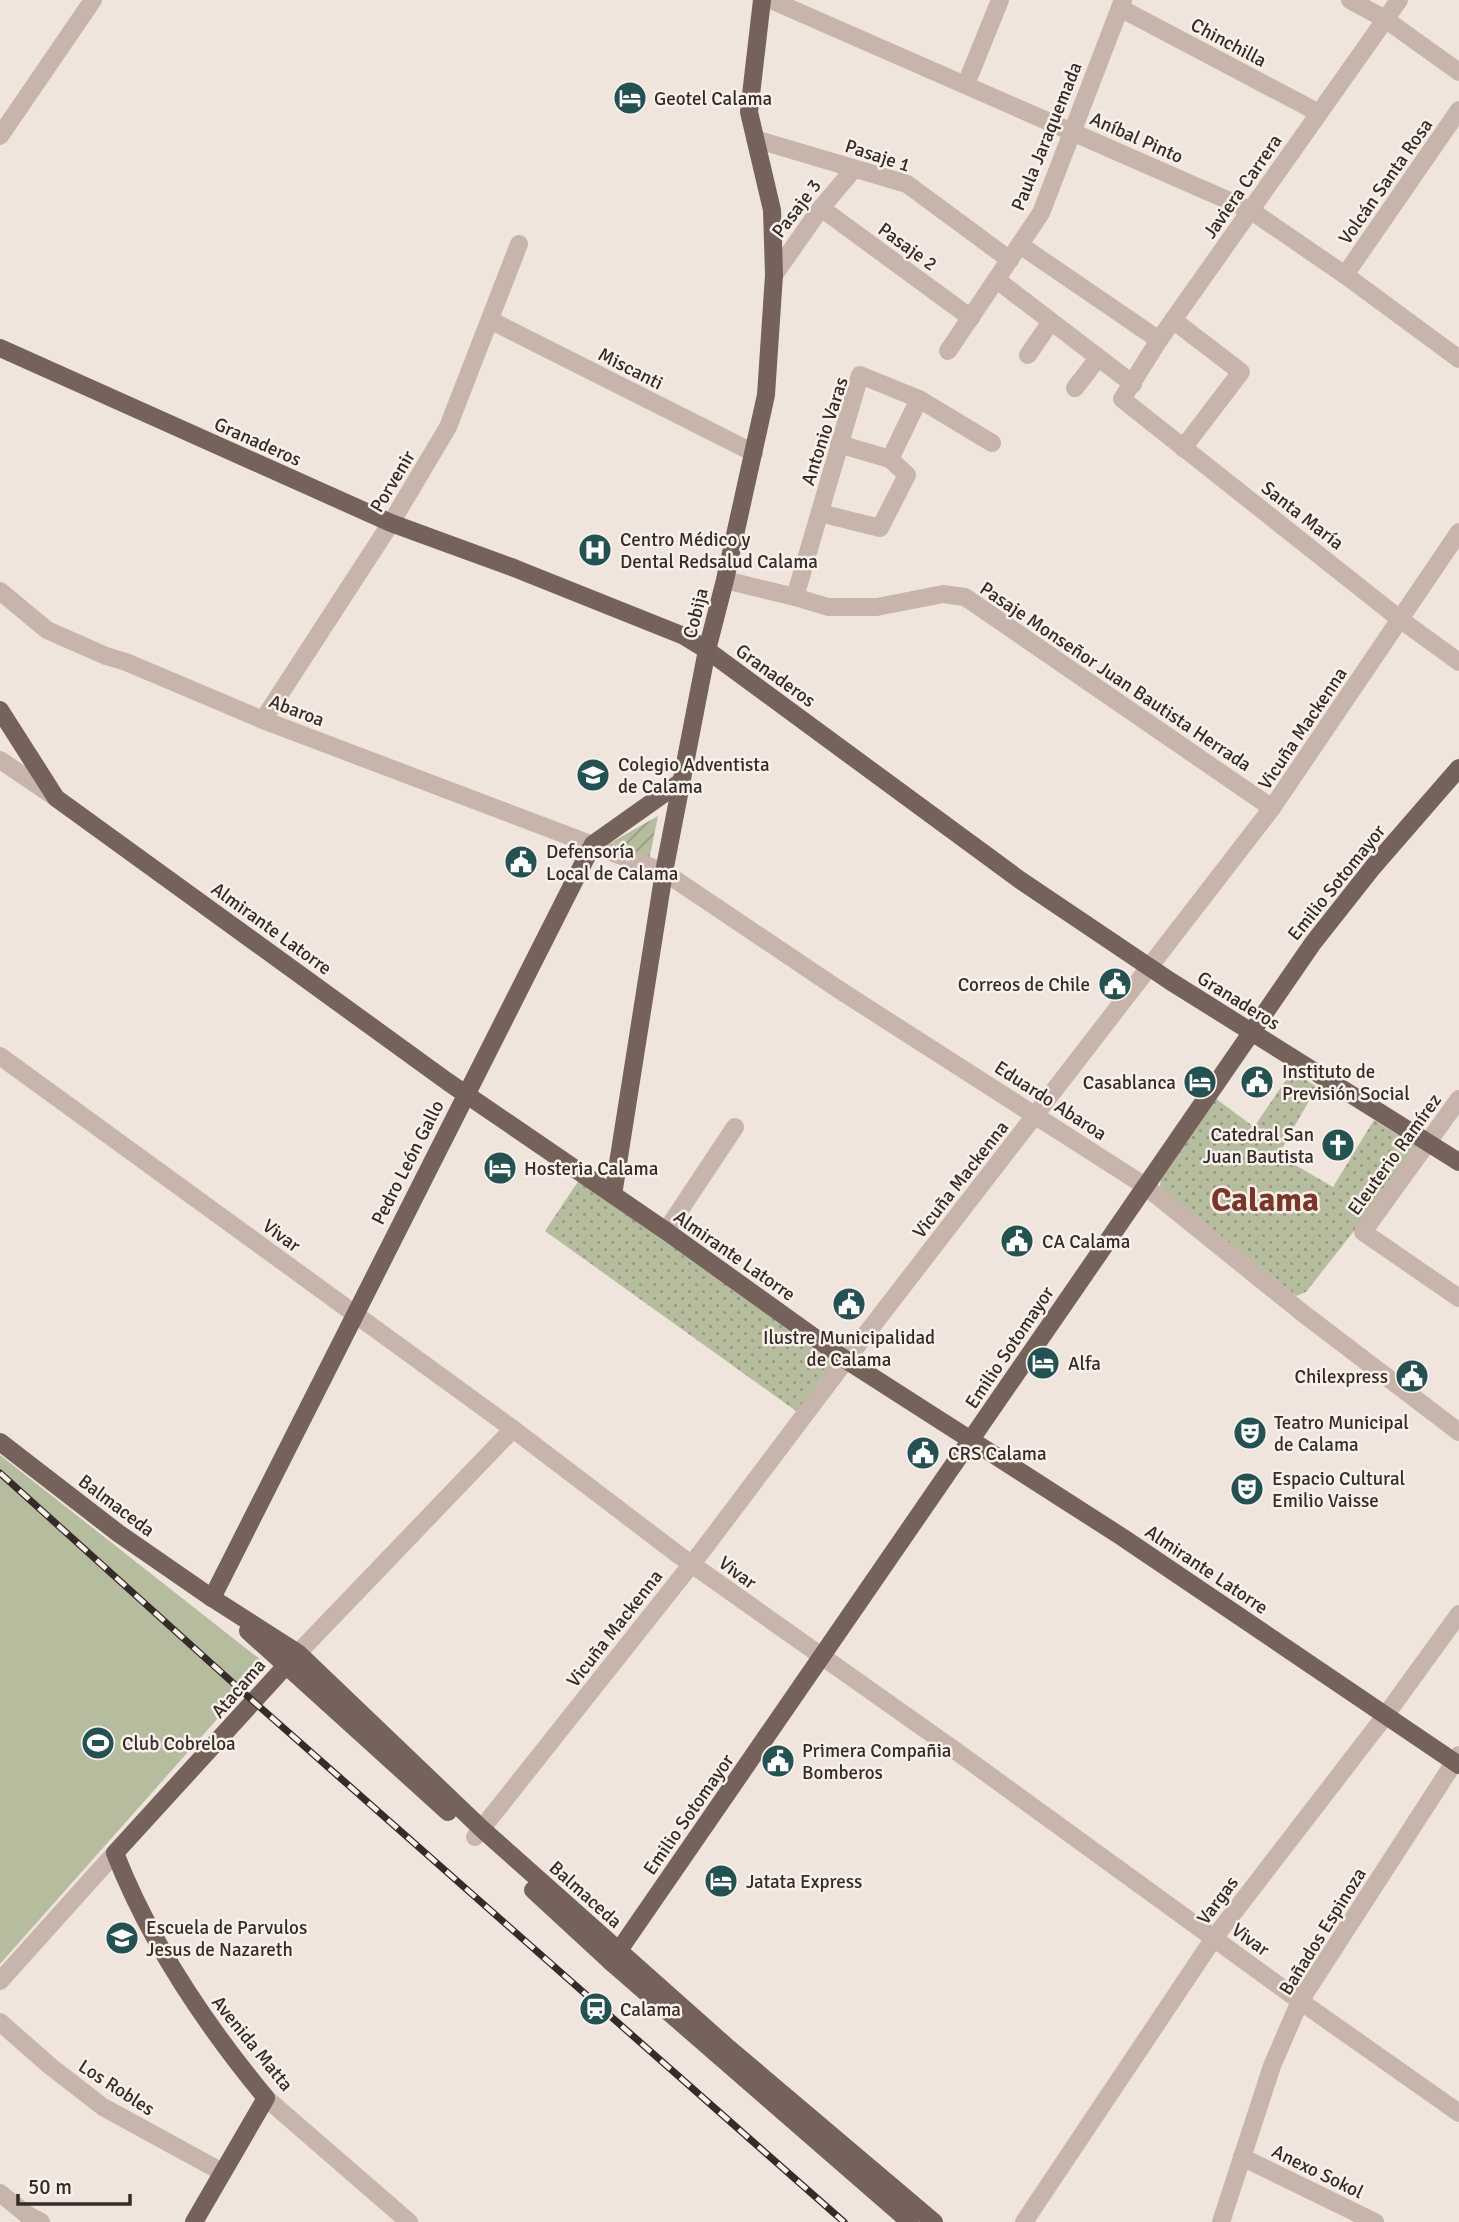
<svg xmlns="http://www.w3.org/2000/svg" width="1459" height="2222" font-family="Signika,sans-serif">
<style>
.grass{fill:#b6bd9e}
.park{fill:url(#park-dots)}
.garden{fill:url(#garden-furrows)}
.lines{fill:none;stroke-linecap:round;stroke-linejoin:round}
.minor{stroke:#c7b4aa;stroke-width:18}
.major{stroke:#75625b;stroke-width:18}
.rail-casing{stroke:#352b29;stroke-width:7}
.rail{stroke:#f8f0e9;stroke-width:4.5;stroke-dasharray:13;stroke-linecap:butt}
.labels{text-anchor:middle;stroke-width:5;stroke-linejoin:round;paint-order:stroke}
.street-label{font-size:19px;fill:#352b29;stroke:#f8f0e9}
.poi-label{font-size:19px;fill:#352b29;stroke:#f8f0e9;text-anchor:start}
.town-label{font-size:33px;font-weight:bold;fill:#7c3629;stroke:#f8f0e9}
</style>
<defs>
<pattern id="park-dots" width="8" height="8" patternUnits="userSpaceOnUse" patternTransform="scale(1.75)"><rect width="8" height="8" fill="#b6bd9e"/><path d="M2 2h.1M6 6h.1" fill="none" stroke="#959a81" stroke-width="1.8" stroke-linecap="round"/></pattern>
<pattern id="garden-furrows" width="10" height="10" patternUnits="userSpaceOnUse" patternTransform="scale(1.75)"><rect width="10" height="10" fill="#b6bd9e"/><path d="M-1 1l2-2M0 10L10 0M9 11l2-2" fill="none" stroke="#959a81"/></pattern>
</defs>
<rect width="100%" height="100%" fill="#f0e5dd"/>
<!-- grass -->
<polygon class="grass" points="0,1455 266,1664 0,1964"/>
<!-- park -->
<g class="park">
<polygon points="1292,1071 1317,1087 1278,1155 1333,1187 1374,1120 1419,1148 1306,1292 1296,1296 1160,1188 1161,1175 1215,1098 1254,1127"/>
<polygon points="579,1180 839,1362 799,1413 545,1231"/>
</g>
<!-- garden -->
<polygon class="garden" points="658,816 649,860 612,842"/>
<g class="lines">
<!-- minor -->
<g class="minor">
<polyline points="771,0 1250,210 1345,275 1459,359"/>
<polyline points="1350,0 1385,19 1459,72"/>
<polyline points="1399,0 1159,340 1122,399 1401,620 1459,662"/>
<polyline points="1120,8 1319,113"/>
<polyline points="966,84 1000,0"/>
<polyline points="0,136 93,0"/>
<polyline points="755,139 907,184 1010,260"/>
<polyline points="821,208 971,318"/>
<polyline points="1020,245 1159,340"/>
<polyline points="774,275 821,208 854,169"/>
<polyline points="1345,275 1459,110"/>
<polyline points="997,280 1133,384"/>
<polyline points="490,320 754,453"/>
<polyline points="1173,320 1241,372 1183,448"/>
<polyline points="948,351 1041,213 1123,0"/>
<polyline points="1028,355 1050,323"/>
<polyline points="1075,388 1098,358"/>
<polyline points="839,444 890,459"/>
<polyline points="820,513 880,528 907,475 890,459 919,399"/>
<polyline points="725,580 795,597 828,607 877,607 943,594 965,597 1272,808"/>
<polyline points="0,591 47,630 106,656 126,662 263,720 664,872 841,991 1145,1186 1300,1311 1459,1432"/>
<polyline points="795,597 860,375 919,399 992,443"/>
<polyline points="263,720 391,523 448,427 519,244"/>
<polyline points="0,760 55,797"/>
<polyline points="0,1056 513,1429 680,1556 956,1751 1300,2001 1459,2113"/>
<polyline points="1459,1099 1363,1232 1459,1298"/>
<polyline points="666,1231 735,1127"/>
<polyline points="298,1653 513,1429"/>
<polyline points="475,1837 702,1551 846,1360 1272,808 1459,532"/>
<polyline points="0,1981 115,1853"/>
<polyline points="0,2022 50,2066 103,2107 222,2172"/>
<polyline points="266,2098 409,2222"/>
<polyline points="1242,2157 1375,2222"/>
<polyline points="0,2193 26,2214 41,2222"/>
<polyline points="1024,2222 1214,1938 1385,1716 1459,1614"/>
<polyline points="1221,2222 1272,2066 1300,2001 1459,1755"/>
</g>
<!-- major -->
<g class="major">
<polyline points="0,348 391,523 514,568 684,636 707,650 1020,880 1170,981 1459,1162"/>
<polyline points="0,710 56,798 448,1082 666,1231 846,1360 1122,1537 1459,1765"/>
<polyline points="613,1195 664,872 707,650 725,580 766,395 774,275 772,210 749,112 762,0"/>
<polyline points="0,1442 118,1533 212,1598 298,1653 482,1829 726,2046 934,2222"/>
<polyline points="212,1598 593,844 682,781"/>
<polyline points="248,1631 448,1812"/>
<polyline points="533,1890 611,1962 910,2222"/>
<polyline points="611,1962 1313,943 1373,867 1459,768"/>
<path d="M 194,2222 L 266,2098 C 204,2023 150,1943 115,1853 L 293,1658"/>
</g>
<defs>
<polyline id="rail" points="0,1473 253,1701 844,2222"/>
</defs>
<!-- rail casing -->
<use href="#rail" class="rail-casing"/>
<!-- rail -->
<use href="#rail" class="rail"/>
</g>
<!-- icons -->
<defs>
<symbol id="hotel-disc" viewBox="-11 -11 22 22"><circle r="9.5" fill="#225251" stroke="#f8f0e9"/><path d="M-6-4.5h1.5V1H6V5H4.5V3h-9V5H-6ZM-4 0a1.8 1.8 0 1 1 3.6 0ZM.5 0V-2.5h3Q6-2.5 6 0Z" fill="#fff"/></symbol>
<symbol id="hospital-disc" viewBox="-11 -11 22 22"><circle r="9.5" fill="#225251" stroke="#f8f0e9"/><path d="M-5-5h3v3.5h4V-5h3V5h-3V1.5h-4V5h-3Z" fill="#fff"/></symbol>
<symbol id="school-disc" viewBox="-11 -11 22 22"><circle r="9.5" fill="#225251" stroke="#f8f0e9"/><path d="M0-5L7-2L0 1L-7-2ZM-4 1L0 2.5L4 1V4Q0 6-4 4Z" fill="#fff"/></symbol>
<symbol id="civic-disc" viewBox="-11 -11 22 22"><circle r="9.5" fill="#225251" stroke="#f8f0e9"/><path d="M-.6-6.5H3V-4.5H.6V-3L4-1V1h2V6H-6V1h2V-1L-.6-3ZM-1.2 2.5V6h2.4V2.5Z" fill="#fff"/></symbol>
<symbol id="church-disc" viewBox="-11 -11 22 22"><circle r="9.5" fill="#225251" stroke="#f8f0e9"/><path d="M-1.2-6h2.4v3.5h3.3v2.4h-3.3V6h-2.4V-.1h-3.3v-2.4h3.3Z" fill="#fff"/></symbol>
<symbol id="theatre-disc" viewBox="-11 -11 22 22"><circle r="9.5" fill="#225251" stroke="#f8f0e9"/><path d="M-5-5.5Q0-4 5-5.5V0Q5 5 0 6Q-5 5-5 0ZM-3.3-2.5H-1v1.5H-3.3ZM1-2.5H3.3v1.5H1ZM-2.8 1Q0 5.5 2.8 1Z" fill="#fff"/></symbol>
<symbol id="stadium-disc" viewBox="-11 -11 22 22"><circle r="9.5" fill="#225251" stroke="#f8f0e9"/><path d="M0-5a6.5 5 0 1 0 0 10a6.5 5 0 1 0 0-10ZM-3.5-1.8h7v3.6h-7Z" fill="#fff"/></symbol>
<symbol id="station-disc" viewBox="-11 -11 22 22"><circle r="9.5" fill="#225251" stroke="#f8f0e9"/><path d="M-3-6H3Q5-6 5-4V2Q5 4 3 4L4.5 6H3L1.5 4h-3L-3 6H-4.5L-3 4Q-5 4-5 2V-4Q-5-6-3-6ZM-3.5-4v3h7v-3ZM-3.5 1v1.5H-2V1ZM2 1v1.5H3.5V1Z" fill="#fff"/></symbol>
</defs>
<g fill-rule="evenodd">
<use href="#hotel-disc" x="611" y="79" width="38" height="38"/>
<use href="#hospital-disc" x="576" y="531" width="38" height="38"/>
<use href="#school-disc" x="574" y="756" width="38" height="38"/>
<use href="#civic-disc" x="502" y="843" width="38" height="38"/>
<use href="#civic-disc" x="1096" y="965" width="38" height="38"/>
<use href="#hotel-disc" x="1181" y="1063" width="38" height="38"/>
<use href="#civic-disc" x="1238" y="1063" width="38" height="38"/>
<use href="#church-disc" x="1319" y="1126" width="38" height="38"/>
<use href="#hotel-disc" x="481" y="1149" width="38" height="38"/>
<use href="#civic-disc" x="998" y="1222" width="38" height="38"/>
<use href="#civic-disc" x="830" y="1285" width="38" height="38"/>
<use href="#hotel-disc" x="1024" y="1344" width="38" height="38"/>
<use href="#civic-disc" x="1393" y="1357" width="38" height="38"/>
<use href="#theatre-disc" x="1231" y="1414" width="38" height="38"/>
<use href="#civic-disc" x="904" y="1434" width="38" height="38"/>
<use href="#theatre-disc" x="1228" y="1470" width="38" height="38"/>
<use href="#stadium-disc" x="79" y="1724" width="38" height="38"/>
<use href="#civic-disc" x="759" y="1742" width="38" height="38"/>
<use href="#hotel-disc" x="702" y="1862" width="38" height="38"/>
<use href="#school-disc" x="103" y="1919" width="38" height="38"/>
<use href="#station-disc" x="577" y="1990" width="38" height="38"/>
</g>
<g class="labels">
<!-- street labels -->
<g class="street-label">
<text transform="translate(1229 42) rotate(28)" y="7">Chinchilla</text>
<text transform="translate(1046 136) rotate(-68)" y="7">Paula Jaraquemada</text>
<text transform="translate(1137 137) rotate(24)" y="7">Aníbal Pinto</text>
<text transform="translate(878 155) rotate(18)" y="7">Pasaje 1</text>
<text transform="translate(1385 181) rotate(-55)" y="7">Volcán Santa Rosa</text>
<text transform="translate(1242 186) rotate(-55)" y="7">Javiera Carrera</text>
<text transform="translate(796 208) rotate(-53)" y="7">Pasaje 3</text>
<text transform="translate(908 246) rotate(36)" y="7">Pasaje 2</text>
<text transform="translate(631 368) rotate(27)" y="7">Miscanti</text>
<text transform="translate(824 431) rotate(-72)" y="7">Antonio Varas</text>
<text transform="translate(258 441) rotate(24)" y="7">Granaderos</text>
<text transform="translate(392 481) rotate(-59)" y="7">Porvenir</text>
<text transform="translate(1303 515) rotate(38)" y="7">Santa María</text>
<text transform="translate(695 613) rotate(-76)" y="7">Cobija</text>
<text transform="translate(776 675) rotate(36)" y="7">Granaderos</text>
<text transform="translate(1116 676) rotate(34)" y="7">Pasaje Monseñor Juan Bautista Herrada</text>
<text transform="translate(297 710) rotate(21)" y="7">Abaroa</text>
<text transform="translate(1302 728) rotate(-56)" y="7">Vicuña Mackenna</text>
<text transform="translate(1336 882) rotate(-51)" y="7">Emilio Sotomayor</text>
<text transform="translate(272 928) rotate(36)" y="7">Almirante Latorre</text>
<text transform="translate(1239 1000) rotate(32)" y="7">Granaderos</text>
<text transform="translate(1051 1100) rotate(33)" y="7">Eduardo Abaroa</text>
<text transform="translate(1394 1154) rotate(-54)" y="7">Eleuterio Ramírez</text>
<text transform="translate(407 1162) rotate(-63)" y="7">Pedro León Gallo</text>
<text transform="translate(960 1179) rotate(-52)" y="7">Vicuña Mackenna</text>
<text transform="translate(282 1235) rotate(36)" y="7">Vivar</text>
<text transform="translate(735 1255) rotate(35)" y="7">Almirante Latorre</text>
<text transform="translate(1009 1347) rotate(-56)" y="7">Emilio Sotomayor</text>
<text transform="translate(117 1505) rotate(37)" y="7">Balmaceda</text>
<text transform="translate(1207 1569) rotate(34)" y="7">Almirante Latorre</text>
<text transform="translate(738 1572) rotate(36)" y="7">Vivar</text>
<text transform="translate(614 1628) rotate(-52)" y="7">Vicuña Mackenna</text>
<text transform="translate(238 1688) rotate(-49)" y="7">Atacama</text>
<text transform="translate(688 1814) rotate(-55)" y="7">Emilio Sotomayor</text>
<text transform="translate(586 1894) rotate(42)" y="7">Balmaceda</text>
<text transform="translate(1217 1900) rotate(-53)" y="7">Vargas</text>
<text transform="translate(1322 1931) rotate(-58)" y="7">Bañados Espinoza</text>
<text transform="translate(1251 1939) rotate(36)" y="7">Vivar</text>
<text transform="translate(253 2043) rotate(51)" y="7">Avenida Matta</text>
<text transform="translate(117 2087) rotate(33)" y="7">Los Robles</text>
<text transform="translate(1318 2171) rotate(26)" y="7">Anexo Sokol</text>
</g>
<!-- poi labels -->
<g class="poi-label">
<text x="654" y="105">Geotel Calama</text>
<text x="620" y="546">Centro Médico y<tspan x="620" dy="22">Dental Redsalud Calama</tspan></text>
<text x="618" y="771">Colegio Adventista<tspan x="618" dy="22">de Calama</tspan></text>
<text x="546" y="858">Defensoría<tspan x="546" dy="22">Local de Calama</tspan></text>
<text x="1090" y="991" text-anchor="end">Correos de Chile</text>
<text x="1282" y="1078">Instituto de<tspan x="1282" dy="22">Previsión Social</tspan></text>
<text x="1176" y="1089" text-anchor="end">Casablanca</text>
<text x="1314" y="1141" text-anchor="end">Catedral San<tspan x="1314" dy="22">Juan Bautista</tspan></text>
<text x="524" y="1175">Hosteria Calama</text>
<text x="1042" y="1248">CA Calama</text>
<text x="849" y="1344" text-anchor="middle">Ilustre Municipalidad<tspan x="849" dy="22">de Calama</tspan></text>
<text x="1068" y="1370">Alfa</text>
<text x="1388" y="1383" text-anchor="end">Chilexpress</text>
<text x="1274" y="1429">Teatro Municipal<tspan x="1274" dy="22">de Calama</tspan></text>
<text x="948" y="1460">CRS Calama</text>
<text x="1272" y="1485">Espacio Cultural<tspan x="1272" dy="22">Emilio Vaisse</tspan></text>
<text x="122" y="1750">Club Cobreloa</text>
<text x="802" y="1757">Primera Compañia<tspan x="802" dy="22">Bomberos</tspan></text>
<text x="746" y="1888">Jatata Express</text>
<text x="146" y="1934">Escuela de Parvulos<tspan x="146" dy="22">Jesus de Nazareth</tspan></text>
<text x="620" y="2016">Calama</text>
</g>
<!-- town labels -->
<g class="town-label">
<text x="1265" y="1211">Calama</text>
</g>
</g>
<!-- scale -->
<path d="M18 2194v10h112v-10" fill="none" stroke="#352b29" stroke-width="3.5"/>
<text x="28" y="2194" font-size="21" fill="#352b29" stroke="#f8f0e9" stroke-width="5" paint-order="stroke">50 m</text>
</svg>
